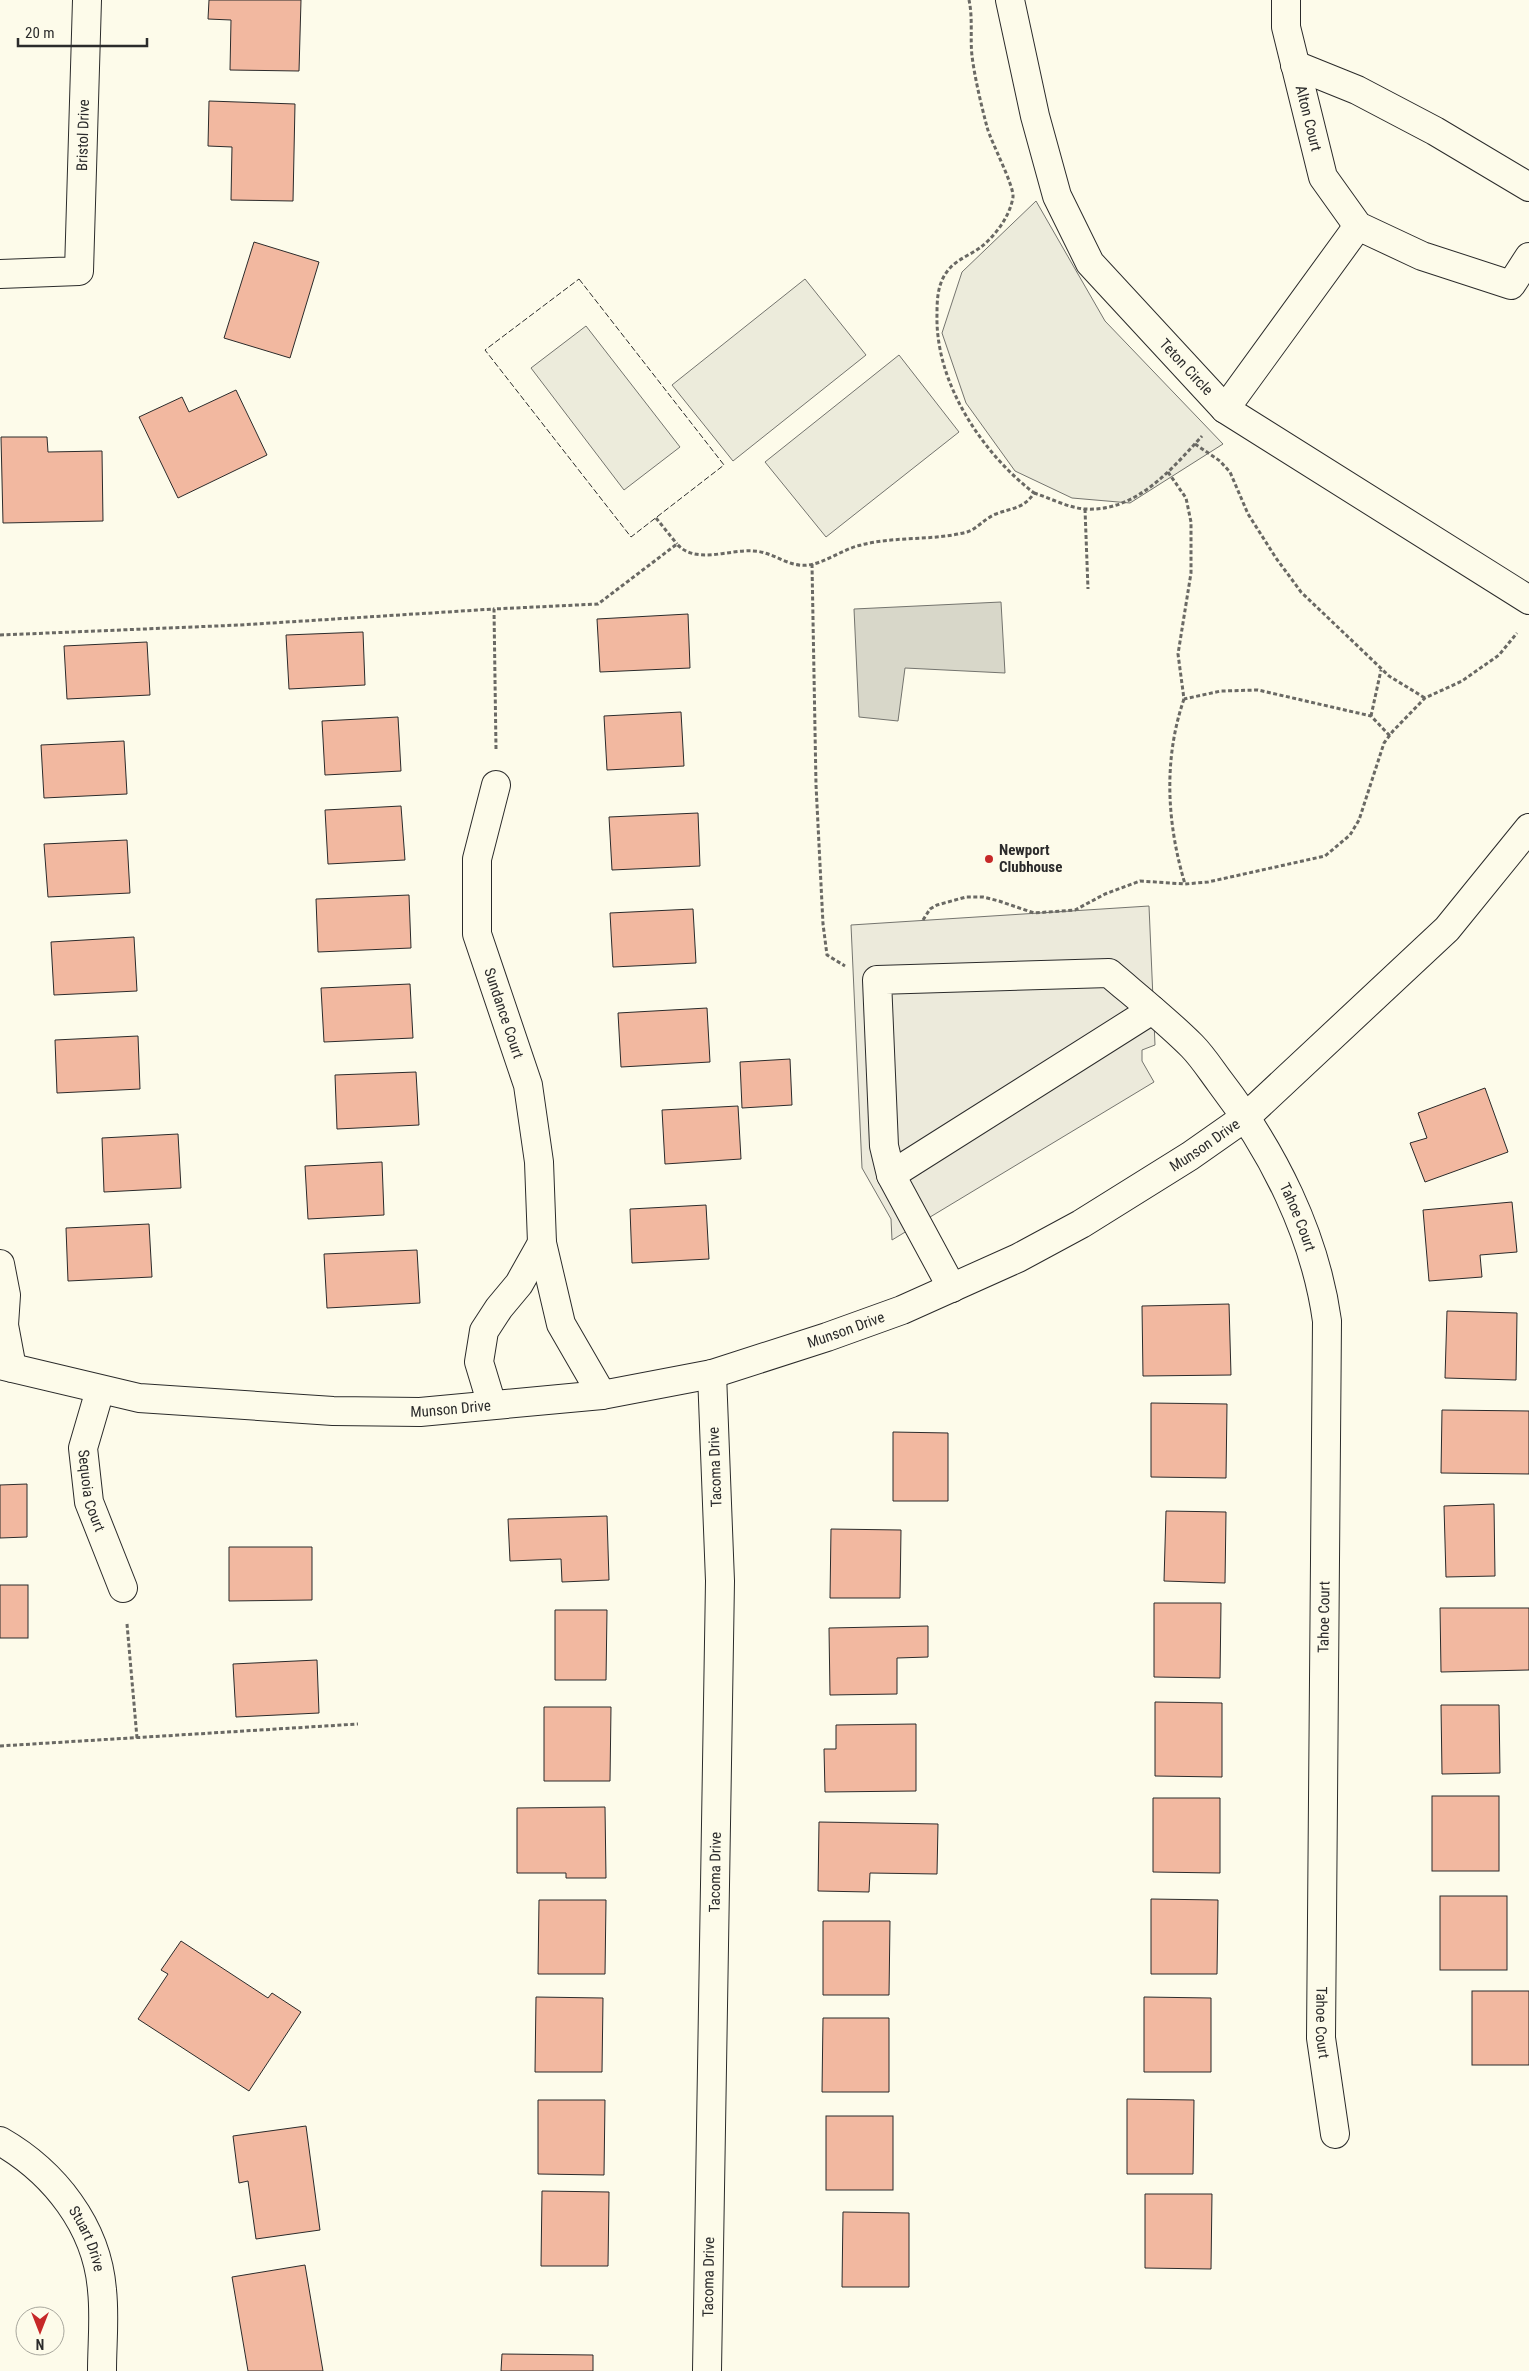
<svg xmlns="http://www.w3.org/2000/svg" width="1529" height="2371" font-family="'Roboto Condensed',sans-serif">
<style>
.green{fill:#ecebdb;stroke:#74746e}
.parking{fill:#eceadb;stroke:#74746e}
.water{fill:#d8d7c9;stroke:#74746e}
.building{fill:#f2b8a0;stroke:#2b2b2b}
.lines{fill:none;stroke-linecap:round;stroke-linejoin:round}
.minor-casing{stroke:#2b2b2b;stroke-width:30}
.path{stroke:#6a6964;stroke-width:3;stroke-dasharray:4 2.5;stroke-linecap:butt}
.minor{stroke:#fdfbea;stroke-width:28}
.fence{stroke:#2b2b2b;stroke-width:1;stroke-dasharray:6 2.5;stroke-linecap:butt}
.poi-dot{fill:#c62828;stroke:#fdfbea;stroke-width:2}
.labels{text-anchor:middle;stroke-width:4;stroke-linejoin:round;paint-order:stroke}
.street-label{font-size:15px;fill:#2b2b2b;stroke:#fdfbea}
.poi-label{font-size:15px;font-weight:bold;fill:#2b2b2b;stroke:#fdfbea;text-anchor:start}
</style>
<rect width="100%" height="100%" fill="#fdfbea"/>
<!-- green -->
<g class="green">
<polygon points="1036,201 1105,321 1223,444 1130,503 1072,498 1015,471 966,403 942,333 962,272"/>
<polygon points="805,279 866,355 733,461 672,385"/>
<polygon points="586,326 680,447 624,490 531,368"/>
<polygon points="899,355 959,432 826,537 765,462"/>
</g>
<!-- parking -->
<polygon class="parking" points="1149,906 1155,1045 1142,1050 1142,1061 1154,1082 892,1240 891,1219 862,1168 851,925"/>
<!-- water -->
<polygon class="water" points="1001,602 1005,673 905,668 898,721 859,717 854,609"/>
<!-- building -->
<g class="building">
<polygon points="209,0 301,0 299,71 230,70 231,20 208,19"/>
<polygon points="209,101 295,104 293,201 231,200 232,147 208,146"/>
<polygon points="254,242 319,262 290,358 224,338"/>
<polygon points="236,390 267,455 178,498 139,417 182,397 189,412"/>
<polygon points="1,437 47,437 48,452 102,451 103,521 3,523"/>
<polygon points="688,614 690,668 600,672 597,619"/>
<polygon points="363,632 365,685 289,689 286,635"/>
<polygon points="147,642 150,695 67,699 64,646"/>
<polygon points="681,712 684,766 607,770 604,716"/>
<polygon points="398,717 401,771 325,775 322,721"/>
<polygon points="124,741 127,794 44,798 41,745"/>
<polygon points="401,806 405,860 328,864 325,810"/>
<polygon points="698,813 700,866 612,870 609,817"/>
<polygon points="127,840 130,893 48,897 44,844"/>
<polygon points="409,895 411,948 318,952 316,899"/>
<polygon points="693,909 696,963 613,967 610,913"/>
<polygon points="134,937 137,991 54,995 51,942"/>
<polygon points="410,984 413,1038 324,1042 321,988"/>
<polygon points="707,1008 710,1062 621,1067 618,1013"/>
<polygon points="138,1036 140,1089 57,1093 55,1040"/>
<polygon points="790,1059 792,1105 742,1108 740,1062"/>
<polygon points="416,1072 419,1125 337,1129 335,1075"/>
<polygon points="1485,1088 1508,1152 1425,1182 1410,1143 1427,1138 1418,1113"/>
<polygon points="738,1106 741,1159 665,1164 662,1110"/>
<polygon points="178,1134 181,1188 104,1192 102,1138"/>
<polygon points="382,1162 384,1215 308,1219 305,1166"/>
<polygon points="1512,1202 1517,1252 1480,1255 1482,1277 1429,1281 1423,1210"/>
<polygon points="706,1205 709,1259 632,1263 630,1209"/>
<polygon points="149,1224 152,1277 68,1281 66,1228"/>
<polygon points="417,1250 420,1303 327,1308 324,1254"/>
<polygon points="1229,1304 1231,1375 1143,1376 1142,1306"/>
<polygon points="1447,1311 1517,1313 1516,1380 1445,1378"/>
<polygon points="1151,1403 1227,1404 1226,1478 1151,1477"/>
<polygon points="1442,1410 1529,1411 1529,1474 1441,1473"/>
<polygon points="893,1432 948,1433 948,1501 893,1501"/>
<polygon points="27,1484 27,1537 0,1538 0,1485"/>
<polygon points="1494,1504 1495,1576 1446,1577 1444,1506"/>
<polygon points="1166,1511 1226,1512 1225,1583 1164,1581"/>
<polygon points="607,1516 609,1580 562,1582 561,1559 510,1561 508,1519"/>
<polygon points="831,1529 901,1530 900,1598 830,1598"/>
<polygon points="229,1547 312,1547 312,1600 229,1601"/>
<rect x="0" y="1585" width="28" height="53"/>
<polygon points="1154,1603 1221,1603 1220,1678 1154,1677"/>
<polygon points="1440,1608 1529,1608 1529,1670 1441,1672"/>
<polygon points="555,1610 607,1610 606,1680 555,1680"/>
<polygon points="928,1626 928,1657 897,1658 897,1694 830,1695 829,1628"/>
<polygon points="317,1660 319,1713 236,1717 233,1664"/>
<polygon points="1155,1702 1222,1703 1222,1777 1155,1776"/>
<polygon points="1441,1705 1499,1705 1500,1773 1442,1774"/>
<polygon points="544,1707 611,1707 610,1781 544,1781"/>
<polygon points="916,1724 916,1791 825,1792 824,1749 836,1749 836,1725"/>
<rect x="1432" y="1796" width="67" height="75"/>
<polygon points="1153,1798 1220,1798 1220,1873 1153,1872"/>
<polygon points="605,1807 606,1878 566,1878 566,1873 517,1873 517,1808"/>
<polygon points="819,1822 938,1824 937,1874 870,1873 869,1892 818,1891"/>
<rect x="1440" y="1896" width="67" height="74"/>
<polygon points="1151,1899 1218,1900 1217,1974 1151,1974"/>
<polygon points="539,1900 606,1900 605,1974 538,1974"/>
<polygon points="823,1921 890,1921 889,1995 823,1995"/>
<polygon points="181,1941 268,1998 272,1993 301,2012 249,2091 138,2019 168,1974 161,1970"/>
<rect x="1472" y="1991" width="57" height="74"/>
<polygon points="536,1997 603,1998 602,2072 535,2072"/>
<polygon points="1144,1997 1211,1998 1211,2072 1144,2072"/>
<polygon points="823,2018 889,2018 889,2092 822,2092"/>
<polygon points="1127,2099 1194,2100 1193,2174 1127,2174"/>
<polygon points="538,2100 605,2100 604,2175 538,2174"/>
<rect x="826" y="2116" width="67" height="74"/>
<polygon points="306,2126 320,2230 256,2239 248,2181 239,2183 233,2136"/>
<polygon points="542,2191 609,2192 608,2266 541,2266"/>
<polygon points="1145,2194 1212,2194 1211,2269 1145,2268"/>
<polygon points="843,2212 909,2213 909,2287 842,2287"/>
<polygon points="305,2265 323,2371 248,2371 232,2277"/>
<polygon points="502,2354 593,2355 593,2371 501,2371"/>
</g>
<g class="lines">
<defs>
<g id="minor">
<path id="s1" d="M 1010,0 L 1035,116 L 1057,196 L 1090,263 L 1225,409 L 1529,600"/>
<path id="s2" d="M 1286,0 L 1286,27 L 1323,177 L 1358,226 L 1422,256 L 1511,285 L 1529,257"/>
<polyline points="1295,65 1357,90 1435,131 1529,187"/>
<path id="s3" d="M 0,274 L 79,271 L 87,0"/>
<polyline points="1225,409 1358,226"/>
<path id="s4" d="M 496,785 L 477,859 L 477,934 L 528,1085 L 539,1162 L 542,1243 L 561,1324 L 602,1395"/>
<polyline points="891,1175 1152,1010"/>
<polyline points="0,1264 6,1295 4,1325 12,1368"/>
<path id="s5" d="M 952,1288 L 891,1175 L 884,1146 L 877,980 L 1109,973 C 1137,997 1166,1020 1192,1046 C 1202,1056 1211,1070 1220,1082 C 1273,1151 1315,1234 1327,1321 L 1321,2038 L 1335,2134"/>
<path id="s6" d="M 0,1365 L 139,1398 L 333,1411 L 420,1412 L 602,1395 L 712,1374 L 827,1337 L 902,1310 L 1018,1258 L 1081,1224 L 1190,1156 L 1247,1116 L 1447,929 L 1529,828"/>
<path id="s7" d="M 100,1390 L 83,1448 L 89,1502 L 123,1588"/>
<polyline points="492,1405 479,1362 484,1331 499,1308 519,1284 542,1243"/>
<path id="s8" d="M 0,2141 C 54,2172 97,2226 102,2290 C 105,2317 102,2344 102,2371"/>
<path id="s9" d="M 707,2371 L 720,1581 L 712,1374"/>
</g>
</defs>
<!-- minor casing -->
<use href="#minor" class="minor-casing"/>
<!-- path -->
<g class="path">
<polyline points="1195,444 1220,461 1230,472 1248,514 1276,558 1301,592 1389,676 1425,698"/>
<polyline points="1168,472 1186,498 1191,522 1191,573 1178,654 1184,699 1221,691 1258,690 1371,716 1390,736"/>
<path d="M 1034,493 C 1050,498 1069,508 1085,509 C 1136,512 1171,470 1202,436"/>
<polyline points="1085,509 1088,589"/>
<polyline points="656,518 677,544"/>
<polyline points="812,564 816,785 823,924 827,955 845,966"/>
<polyline points="0,635 240,625 494,609"/>
<path d="M 1184,699 C 1163,760 1167,824 1185,884"/>
<polyline points="1371,716 1381,670"/>
<path d="M 496,749 L 494,609 L 598,604 L 677,544 C 695,565 730,549 753,551 C 772,551 789,568 808,565 C 825,563 843,549 861,545 C 894,536 934,541 967,532 C 977,529 985,518 996,514 C 1011,508 1024,509 1034,493 C 981,452 935,382 937,314 C 937,297 938,281 950,268 C 958,259 972,254 981,247 C 996,235 1010,216 1013,197 C 1014,185 991,142 987,127 C 981,104 975,79 972,56 C 970,38 973,18 969,0"/>
<polyline points="923,920 930,909 937,905 966,897 983,897 999,901 1034,913 1075,910 1105,894 1140,881 1185,884 1208,882 1325,856 1350,835 1359,820 1384,743 1393,731 1425,698 1462,681 1499,655 1517,633"/>
<polyline points="127,1624 137,1738"/>
<polyline points="0,1746 358,1724"/>
</g>
<!-- minor -->
<use href="#minor" class="minor"/>
<!-- fence -->
<polygon class="fence" points="579,279 724,465 631,537 485,350"/>
</g>
<!-- markers -->
<circle class="poi-dot" cx="989" cy="859" r="5"/>
<g class="labels">
<!-- street labels -->
<g class="street-label">
<text dy="5" stroke="none"><textPath href="#s2" startOffset="121">Alton Court</textPath></text>
<text dy="5" stroke="none"><textPath href="#s3" startOffset="215">Bristol Drive</textPath></text>
<text dy="5" stroke="none"><textPath href="#s1" startOffset="418">Teton Circle</textPath></text>
<text dy="5" stroke="none"><textPath href="#s4" startOffset="235">Sundance Court</textPath></text>
<text dy="5" stroke="none"><textPath href="#s6" startOffset="1265">Munson Drive</textPath></text>
<text dy="5" stroke="none"><textPath href="#s5" startOffset="869">Tahoe Court</textPath></text>
<text dy="5" stroke="none"><textPath href="#s6" startOffset="860">Munson Drive</textPath></text>
<text dy="5" stroke="none"><textPath href="#s6" startOffset="455">Munson Drive</textPath></text>
<text transform="translate(715 1467) rotate(-92)" y="5">Tacoma Drive</text>
<text dy="5" stroke="none"><textPath href="#s7" startOffset="104">Sequoia Court</textPath></text>
<text transform="translate(1324 1617) rotate(-89)" y="5">Tahoe Court</text>
<text dy="5" stroke="none"><textPath href="#s9" startOffset="499">Tacoma Drive</textPath></text>
<text dy="5" stroke="none"><textPath href="#s5" startOffset="1679">Tahoe Court</textPath></text>
<text dy="5" stroke="none"><textPath href="#s8" startOffset="134">Stuart Drive</textPath></text>
<text dy="5" stroke="none"><textPath href="#s9" startOffset="94">Tacoma Drive</textPath></text>
</g>
<!-- poi labels -->
<g class="poi-label">
<text x="999" y="855">Newport<tspan x="999" dy="17">Clubhouse</tspan></text>
</g>
</g>
<!-- north arrow -->
<g transform="translate(40 2331) rotate(180)"><circle r="24" fill="#fdfbea" stroke="#a9a89e"/>
<path d="M0-4L9 19L0 12L-9 19Z" fill="#c62828"/>
<text y="-8" font-size="14" font-weight="bold" text-anchor="middle" fill="#2b2b2b">N</text>
</g>
<!-- scale -->
<path d="M18 38v8h129v-8" fill="none" stroke="#2b2b2b" stroke-width="2.5"/>
<text x="25" y="38" font-size="15" fill="#2b2b2b" stroke="#fdfbea" stroke-width="4" paint-order="stroke">20 m</text>
</svg>
